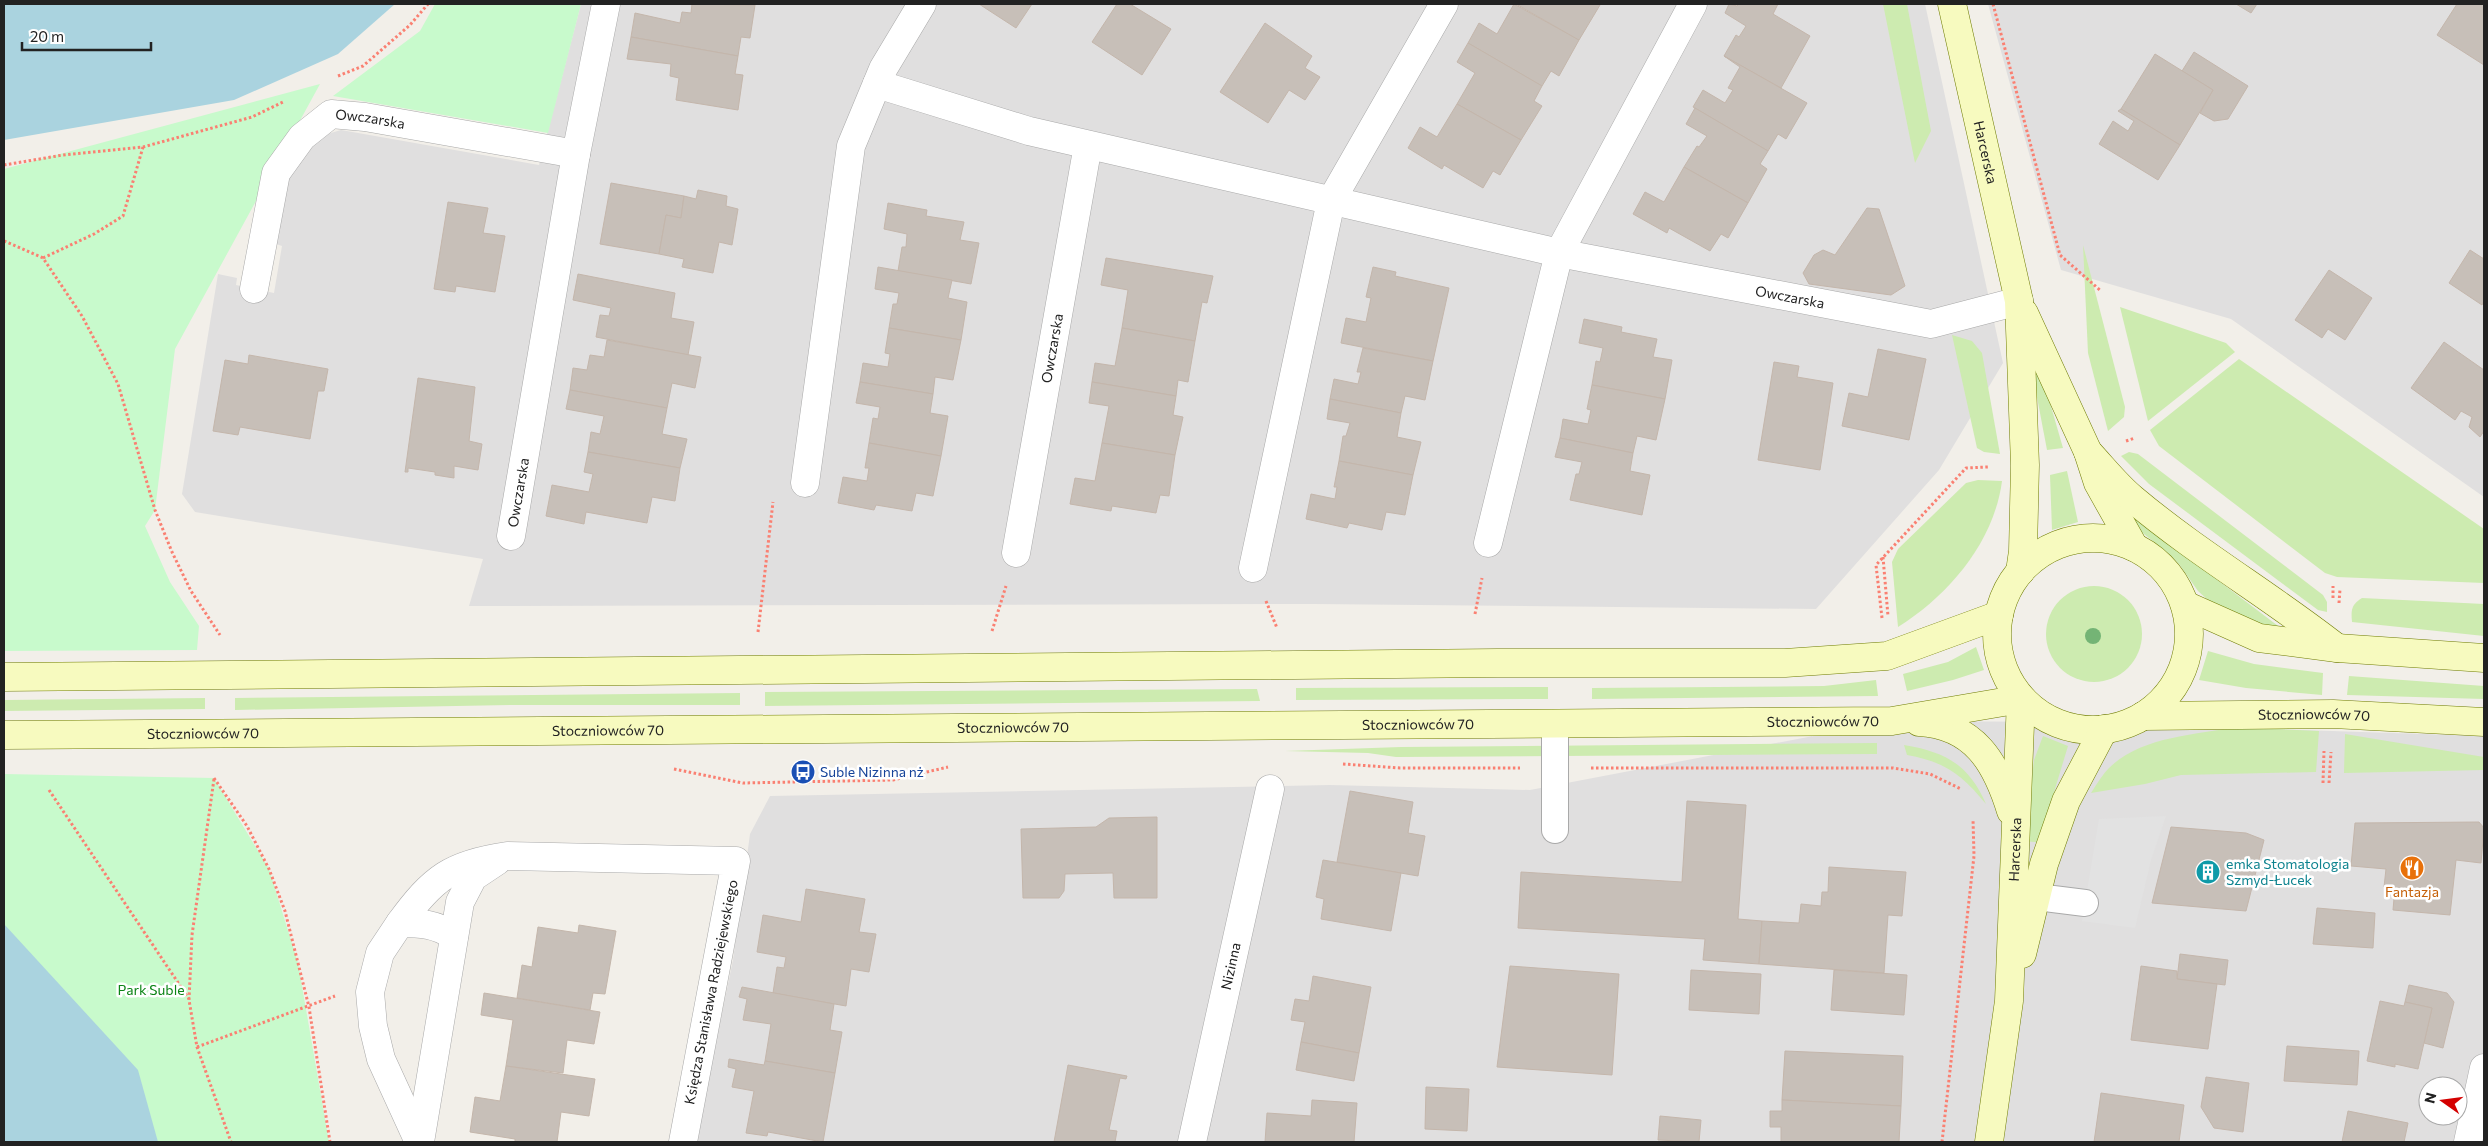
<svg xmlns="http://www.w3.org/2000/svg" width="2488" height="1146" font-family="Commissioner,sans-serif">
<style>
.residential{fill:#e0dfdf;fill-rule:evenodd}
.grass{fill:#cdebb0}
.park{fill:#c8facc}
.parking{fill:#e2e2e2}
.water{fill:#aad3df}
.building{fill:#c7bfb8;stroke:#c4b6ab}
.lines{fill:none;stroke-linecap:round;stroke-linejoin:round}
.lane-casing{stroke:#a9a9a9;stroke-width:28}
.street-casing{stroke:#a9a9a9;stroke-width:29}
.secondary-casing{stroke:#707d05;stroke-width:29}
.path{stroke:#fa8072;stroke-width:3;stroke-dasharray:2.5 2.5;stroke-linecap:butt}
.lane{stroke:#fff;stroke-width:26}
.street{stroke:#fff;stroke-width:28}
.secondary{stroke:#f7fabf;stroke-width:28}
.tree{fill:#74b475}
.labels{text-anchor:middle;stroke-width:5;stroke-linejoin:round;paint-order:stroke}
.street-label{font-size:14px;fill:#222;stroke:#fff}
.transit-label{font-size:14px;fill:#164399;stroke:#fff;text-anchor:start}
.culture-label{font-size:14px;fill:#0d838f;stroke:#fff;text-anchor:start}
.food-label{font-size:14px;fill:#c56008;stroke:#fff}
.park-label{font-size:14px;fill:#0c8416;stroke:#fff}
</style>
<rect width="100%" height="100%" fill="#f2efe9"/>
<!-- residential -->
<g class="residential">
<polygon points="581,4 1925,4 2003,363 1939,470 1816,609 1314,604 469,606 483,559 195,512 182,494 218,274 237,278 236,285 274,293 282,246 273,243 289,164 314,138 341,130 539,165"/>
<polygon points="1988,4 2484,4 2484,497 2231,319 2061,270"/>
<path d="M 1892,721 L 2062,722 L 2484,736 L 2484,1142 L 695,1142 L 733,960 L 750,834 L 770,796 L 1330,785 L 1530,790 ZM 2428,1086 L 2458,1086 L 2458,1116 L 2428,1116 Z"/>
</g>
<!-- grass -->
<g class="grass">
<polygon points="1883,4 1907,4 1931,131 1915,163"/>
<polygon points="2083,245 2125,407 2124,417 2108,431 2088,353"/>
<polygon points="2120,307 2226,343 2235,352 2148,421"/>
<polygon points="1952,335 1972,341 1982,353 2000,454 1984,452 1977,448"/>
<polygon points="2031,337 2063,448 2047,450 2026,339"/>
<polygon points="2239,359 2484,529 2484,583 2337,577 2325,573 2159,446 2150,430"/>
<polygon points="2129,452 2138,454 2323,595 2327,602 2327,612 2318,610 2149,484 2121,456"/>
<polygon points="2067,471 2078,522 2052,530 2050,475"/>
<path d="M 1978,480 L 2002,481 C 1994,542 1949,595 1898,627 L 1892,562 L 1898,549 L 1966,483 Z"/>
<polygon points="2120,506 2290,635 2277,635 2211,603 2198,591 2179,564 2168,553 2130,523"/>
<circle cx="2094" cy="634" r="48"/>
<path d="M 2362,598 L 2484,604 L 2484,636 L 2352,622 C 2351,610 2351,605 2362,598 Z"/>
<polygon points="1976,647 1984,670 1953,680 1907,691 1903,674 1948,662"/>
<polygon points="2208,651 2254,664 2323,673 2322,695 2246,688 2199,680"/>
<polygon points="2349,676 2484,686 2484,699 2347,695"/>
<polygon points="1876,680 1878,696 1592,699 1592,688 1824,686"/>
<polygon points="1548,687 1548,699 1296,700 1296,688"/>
<polygon points="1257,689 1260,701 765,706 765,692"/>
<polygon points="740,693 740,705 512,705 235,710 235,698"/>
<polygon points="205,698 205,709 4,711 4,700"/>
<path d="M 2235,727 L 2319,731 L 2316,772 L 2181,775 L 2145,784 L 2091,793 C 2096,785 2102,775 2109,768 C 2140,737 2194,735 2235,727 Z"/>
<polygon points="2345,734 2484,757 2484,770 2344,773"/>
<polygon points="2043,736 2068,746 2055,789 2044,843 2024,841 2034,760"/>
<polygon points="1877,743 1877,754 1396,757 1368,753 1285,751 1401,747"/>
<path d="M 1904,745 C 1946,752 1969,765 1986,804 C 1962,775 1946,762 1907,755 Z"/>
</g>
<!-- park -->
<g class="park">
<polygon points="435,4 581,4 548,133 333,96 420,31"/>
<polygon points="320,84 175,349 155,510 145,526 170,582 199,626 197,650 4,651 4,169"/>
<polygon points="4,774 214,778 269,869 298,963 329,1142 4,1142"/>
</g>
<!-- parking -->
<polygon class="parking" points="2166,816 2151,860 2135,928 2082,921 2099,819"/>
<!-- water -->
<g class="water">
<polygon points="4,4 395,4 338,54 234,100 4,140"/>
<polygon points="4,924 138,1070 158,1142 4,1142"/>
</g>
<!-- building -->
<g class="building">
<polygon points="692,4 755,5 750,38 741,37 738,56 631,37 635,13 680,23 682,12 691,13"/>
<polygon points="979,4 1032,4 1016,28"/>
<polygon points="1117,4 1130,4 1171,29 1142,75 1092,42"/>
<polygon points="1514,4 1579,40 1559,76 1551,71 1542,86 1468,43 1479,23 1497,34"/>
<polygon points="1516,4 1597,4 1600,5 1579,40"/>
<polygon points="1729,4 1737,6 1739,4 1778,4 1773,14 1810,36 1781,88 1724,56 1736,35 1739,37 1746,26 1725,13"/>
<polygon points="2236,4 2257,4 2251,13"/>
<polygon points="2457,4 2484,4 2484,65 2437,35"/>
<polygon points="1265,23 1312,56 1305,68 1320,77 1305,100 1289,90 1268,123 1220,92"/>
<polygon points="631,37 738,56 735,74 743,75 738,110 676,100 679,78 670,76 671,64 627,59"/>
<polygon points="1468,43 1542,86 1534,101 1542,106 1521,140 1457,104 1475,73 1457,62"/>
<polygon points="2194,52 2248,86 2228,119 2214,121 2200,113 2213,90 2182,71"/>
<polygon points="2155,54 2213,90 2180,145 2121,109"/>
<polygon points="1724,56 1807,103 1786,139 1778,134 1768,151 1693,107 1703,90 1725,103 1733,90 1728,88 1740,67"/>
<polygon points="1457,104 1521,140 1500,175 1493,171 1483,188 1444,165 1442,169 1408,148 1420,127 1437,137"/>
<polygon points="1695,108 1768,151 1760,164 1767,169 1748,203 1684,167 1697,146 1699,147 1707,136 1686,124"/>
<polygon points="2121,109 2180,145 2158,180 2099,144 2113,121 2128,131 2134,121 2118,111"/>
<polygon points="1684,167 1748,203 1728,238 1721,234 1710,251 1669,228 1667,233 1633,214 1645,192 1664,202"/>
<polygon points="611,183 684,196 681,218 666,215 659,254 600,244"/>
<polygon points="698,190 727,196 726,206 738,209 732,245 719,242 713,273 682,267 684,259 659,254 666,215 681,218 684,196 696,199"/>
<polygon points="448,202 488,208 483,233 505,236 495,292 456,286 455,292 434,289"/>
<polygon points="888,203 927,210 926,216 964,222 960,240 979,243 971,284 898,271 902,247 906,247 907,234 884,229"/>
<polygon points="1867,208 1879,209 1905,286 1891,295 1809,284 1803,273 1814,255 1823,250 1835,255"/>
<polygon points="2470,250 2484,259 2484,301 2482,305 2449,283"/>
<polygon points="1106,258 1213,276 1207,303 1202,302 1195,341 1122,328 1128,290 1101,285"/>
<polygon points="878,267 952,280 948,298 967,302 961,340 889,328 893,304 897,304 899,293 875,289"/>
<polygon points="1373,267 1396,272 1395,276 1449,288 1433,361 1341,343 1346,318 1366,322 1371,298 1366,297"/>
<polygon points="2329,270 2372,298 2345,340 2328,329 2322,338 2295,320"/>
<polygon points="578,274 675,293 671,318 694,322 688,355 596,337 600,315 609,316 611,308 573,300"/>
<polygon points="1584,319 1622,327 1621,332 1657,339 1653,357 1672,360 1665,399 1592,385 1596,361 1600,362 1603,348 1579,343"/>
<polygon points="889,328 961,340 953,380 935,377 933,394 860,382 863,363 888,367 890,354 885,353"/>
<polygon points="1122,328 1195,341 1188,382 1178,380 1176,396 1092,382 1095,363 1115,366"/>
<polygon points="607,340 701,357 695,388 672,383 667,408 570,390 573,368 587,370 590,355 604,357"/>
<polygon points="2444,342 2484,370 2484,431 2480,437 2469,427 2472,417 2461,411 2455,420 2411,388"/>
<polygon points="1363,348 1433,361 1425,400 1405,396 1401,413 1330,399 1334,379 1358,384 1361,372 1357,372"/>
<polygon points="1878,349 1926,359 1909,440 1842,426 1849,393 1868,397"/>
<polygon points="249,355 328,369 324,391 318,391 310,439 240,427 238,435 213,431 225,360 248,364"/>
<polygon points="1774,362 1799,366 1797,377 1833,383 1820,470 1758,460"/>
<polygon points="418,378 475,387 469,441 482,444 478,470 454,466 454,478 435,475 435,472 408,468 408,472 405,472"/>
<polygon points="860,382 933,394 930,413 948,416 941,456 869,443 873,418 878,419 880,407 856,403"/>
<polygon points="1092,382 1176,396 1173,415 1183,417 1175,455 1102,443 1109,406 1089,403"/>
<polygon points="1592,385 1665,399 1656,440 1637,436 1633,453 1560,438 1563,419 1588,424 1591,410 1587,409"/>
<polygon points="570,390 667,408 662,434 687,439 680,468 588,452 591,432 600,434 604,416 566,409"/>
<polygon points="1330,399 1401,413 1397,437 1421,442 1413,475 1339,461 1343,436 1346,436 1350,423 1327,419"/>
<polygon points="1560,438 1633,453 1630,471 1650,475 1642,515 1570,500 1576,474 1579,474 1582,462 1555,457"/>
<polygon points="869,443 941,456 933,496 916,493 912,511 876,505 874,510 838,503 843,477 867,481 869,468 865,468"/>
<polygon points="1102,443 1175,455 1169,496 1160,495 1156,513 1112,506 1111,511 1070,504 1075,478 1095,481"/>
<polygon points="588,452 680,468 675,501 652,497 647,523 586,512 584,524 546,516 552,485 589,492 593,474 584,472"/>
<polygon points="1339,461 1413,475 1405,515 1386,512 1382,530 1349,523 1347,528 1306,519 1311,494 1335,499 1337,487 1334,487"/>
<polygon points="1350,791 1413,802 1408,833 1425,836 1418,876 1337,862"/>
<polygon points="1687,801 1746,805 1738,919 1762,921 1759,964 1703,960 1705,939 1518,928 1521,872 1682,882"/>
<polygon points="1157,817 1157,898 1114,898 1113,873 1065,874 1064,891 1059,898 1023,898 1021,829 1096,827 1109,818"/>
<polygon points="2479,822 2484,828 2481,863 2456,860 2450,915 2393,910 2395,887 2384,887 2386,869 2351,866 2355,823"/>
<polygon points="2171,827 2246,833 2264,840 2246,911 2152,903"/>
<polygon points="1323,860 1401,873 1391,931 1321,919 1324,899 1316,897"/>
<polygon points="1829,867 1906,872 1902,916 1888,915 1884,973 1759,964 1762,921 1799,923 1801,904 1821,906 1822,892 1828,892"/>
<polygon points="806,889 865,899 859,932 876,934 869,972 851,969 846,1006 773,993 777,967 784,968 786,957 757,952 763,915 801,922"/>
<polygon points="2317,908 2375,913 2373,948 2313,944"/>
<polygon points="579,925 616,931 605,994 593,993 590,1010 517,998 522,965 532,967 538,927 578,933"/>
<polygon points="2180,954 2228,960 2225,985 2177,979"/>
<polygon points="1510,966 1619,974 1612,1075 1497,1067"/>
<polygon points="2141,966 2177,971 2177,979 2217,984 2208,1049 2131,1040"/>
<polygon points="1691,970 1761,974 1759,1014 1689,1010"/>
<polygon points="1834,970 1907,975 1904,1015 1831,1010"/>
<polygon points="1313,976 1371,987 1359,1053 1301,1042 1305,1022 1291,1020 1295,999 1309,1001"/>
<polygon points="2409,985 2447,993 2454,1002 2443,1048 2424,1043 2432,1008 2405,1002"/>
<polygon points="742,987 834,1004 830,1030 842,1032 835,1073 765,1061 771,1024 743,1020 747,999 739,997"/>
<polygon points="484,993 600,1012 594,1044 567,1040 563,1073 506,1066 513,1020 481,1015"/>
<polygon points="2380,1001 2404,1006 2405,1002 2432,1008 2418,1069 2395,1064 2395,1067 2367,1061"/>
<polygon points="1301,1042 1359,1053 1354,1081 1296,1070"/>
<polygon points="2287,1046 2359,1051 2357,1085 2284,1081"/>
<polygon points="1785,1051 1903,1056 1901,1106 1782,1100"/>
<polygon points="729,1059 764,1065 765,1061 835,1073 823,1142 768,1132 767,1136 746,1133 754,1091 732,1087 736,1069 728,1067"/>
<polygon points="1068,1065 1127,1076 1126,1079 1120,1078 1109,1130 1117,1131 1115,1142 1054,1142"/>
<polygon points="506,1066 595,1079 589,1116 561,1112 557,1142 515,1142 515,1139 470,1132 475,1097 500,1101"/>
<polygon points="2206,1077 2249,1083 2243,1132 2214,1128 2201,1107"/>
<polygon points="1426,1087 1469,1089 1467,1131 1425,1129"/>
<polygon points="2101,1093 2184,1105 2179,1142 2094,1142"/>
<polygon points="1312,1100 1357,1103 1354,1142 1265,1142 1267,1113 1311,1116"/>
<polygon points="1782,1100 1901,1106 1899,1142 1781,1142 1781,1127 1770,1127 1770,1111 1782,1111"/>
<polygon points="2348,1111 2408,1123 2404,1142 2342,1142"/>
<polygon points="1660,1116 1701,1120 1699,1142 1658,1140"/>
</g>
<g class="lines">
<defs>
<g id="lane">
<polyline points="1555,830 1555,724"/>
<polyline points="2037,897 2085,903"/>
</g>
<g id="street">
<path id="s1" d="M 877,84 L 1029,131 L 1559,253 L 1931,324 L 2019,301"/>
<path id="s2" d="M 254,289 L 276,173 L 302,137 L 331,114 L 365,117 L 576,154"/>
<polyline points="805,483 851,146 883,69 922,4"/>
<path id="s3" d="M 511,536 L 576,154 L 606,4"/>
<polyline points="1488,543 1559,253 1693,4"/>
<path id="s4" d="M 1016,553 L 1088,145"/>
<polyline points="1253,568 1331,201 1444,4"/>
<polyline points="400,923 380,953 370,992 373,1026 381,1059 419,1142"/>
<path d="M 454,936 C 436,924 421,923 400,923 C 433,878 451,864 507,856 L 736,861 L 683,1142"/>
<polyline points="420,1142 460,902 473,877 497,861"/>
<path id="s5" d="M 1192,1142 L 1270,789"/>
<polyline points="2468,1142 2484,1068"/>
</g>
<g id="secondary">
<path id="s6" d="M 1952,4 L 2019,301 L 2025,465 L 2023,551 L 2020,572"/>
<polyline points="2024,313 2088,452 2098,483 2134,547"/>
<path d="M 2088,452 C 2103,468 2117,486 2133,499 C 2197,553 2271,596 2337,648"/>
<circle cx="2093" cy="634" r="96"/>
<polyline points="2185,605 2259,638 2337,648 2484,658"/>
<polyline points="4,677 1497,663 1785,663 1887,656 1999,615"/>
<path id="s7" d="M 2143,716 L 2333,714 L 2484,722"/>
<path d="M 1919,722 C 1974,725 1996,762 2011,811"/>
<path id="s8" d="M 4,735 L 1892,721 L 2021,699"/>
<polyline points="2022,954 2044,864 2066,801 2104,729"/>
<path id="s9" d="M 1989,1142 L 2009,1001 L 2021,699"/>
</g>
</defs>
<!-- lane casing -->
<use href="#lane" class="lane-casing"/>
<!-- street casing -->
<use href="#street" class="street-casing"/>
<!-- secondary casing -->
<use href="#secondary" class="secondary-casing"/>
<!-- path -->
<g class="path">
<polyline points="1993,4 2060,255 2101,291"/>
<polyline points="338,76 363,66 410,25 428,4"/>
<polyline points="4,165 63,155 143,147 252,117 283,102"/>
<polyline points="4,241 43,258 82,316 118,384 155,510 172,552 191,591 220,635"/>
<polyline points="43,258 94,234 123,216 143,147"/>
<polyline points="2126,441 2135,438"/>
<polyline points="1883,557 1888,616"/>
<polyline points="2333,598 2333,586"/>
<polyline points="1266,601 1277,628"/>
<polyline points="2339,603 2340,589"/>
<polyline points="1475,614 1482,578"/>
<polyline points="1882,618 1876,565 1966,468 1988,467"/>
<polyline points="992,631 1006,586"/>
<polyline points="758,632 773,502"/>
<polyline points="1343,764 1400,768 1520,768"/>
<polyline points="1591,768 1893,768 1930,774 1961,789"/>
<polyline points="674,769 743,783 893,780 948,767"/>
<polyline points="214,778 247,826 269,869 285,911 309,1007 330,1142"/>
<polyline points="214,779 192,935 189,1000 197,1047 231,1142"/>
<polyline points="2323,783 2324,751"/>
<polyline points="2329,783 2331,752"/>
<polyline points="49,790 189,999"/>
<polyline points="197,1047 335,996"/>
<polyline points="1942,1142 1974,856 1973,819"/>
</g>
<!-- lane -->
<use href="#lane" class="lane"/>
<!-- street -->
<use href="#street" class="street"/>
<!-- secondary -->
<use href="#secondary" class="secondary"/>
</g>
<!-- trees -->
<circle class="tree" cx="2093" cy="636" r="8"/>
<!-- icons -->
<defs>
<symbol id="bus-disc" viewBox="-11 -11 22 22"><circle r="9.5" fill="#1a4fb4" stroke="#fff"/><path d="M-5-6H5V4H4V6H2V4H-2V6H-4V4H-5ZM-3.5-4V0h7V-4ZM-3.5 1.2v1.5H-2V1.2ZM2 1.2v1.5H3.5V1.2Z" fill="#fff"/></symbol>
<symbol id="restaurant-disc" viewBox="-11 -11 22 22"><circle r="9.5" fill="#e8710a" stroke="#fff"/><path d="M-5-6h1v4h1v-4h1v4h1v-4h1v5L-1.5 .5V6h-2V.5L-5-1ZM5-6V6H3V1.5H1.5Q1.5-4 5-6Z" fill="#fff"/></symbol>
<symbol id="building-disc" viewBox="-11 -11 22 22"><circle r="9.5" fill="#0f9aa8" stroke="#fff"/><path d="M-4-6H4V6H1V3H-1V6H-4ZM-2.5-4.3h1.7v1.8h-1.7ZM.8-4.3h1.7v1.8H.8ZM-2.5-1h1.7V.8h-1.7ZM.8-1h1.7V.8H.8Z" fill="#fff"/></symbol>
</defs>
<g fill-rule="evenodd">
<use href="#bus-disc" x="789" y="758" width="28" height="28"/>
<use href="#restaurant-disc" x="2398" y="854" width="28" height="28"/>
<use href="#building-disc" x="2194" y="858" width="28" height="28"/>
</g>
<g class="labels">
<!-- street labels -->
<g class="street-label">
<text dy="5" stroke="none"><textPath href="#s2" startOffset="239">Owczarska</textPath></text>
<text dy="5" stroke="none"><textPath href="#s6" startOffset="152">Harcerska</textPath></text>
<text dy="5" stroke="none"><textPath href="#s1" startOffset="938">Owczarska</textPath></text>
<text dy="5" stroke="none"><textPath href="#s4" startOffset="208">Owczarska</textPath></text>
<text dy="5" stroke="none"><textPath href="#s3" startOffset="44">Owczarska</textPath></text>
<text dy="5" stroke="none"><textPath href="#s7" startOffset="171">Stoczniowców 70</textPath></text>
<text dy="5" stroke="none"><textPath href="#s8" startOffset="1819">Stoczniowców 70</textPath></text>
<text dy="5" stroke="none"><textPath href="#s8" startOffset="1414">Stoczniowców 70</textPath></text>
<text dy="5" stroke="none"><textPath href="#s8" startOffset="1009">Stoczniowców 70</textPath></text>
<text dy="5" stroke="none"><textPath href="#s8" startOffset="604">Stoczniowców 70</textPath></text>
<text dy="5" stroke="none"><textPath href="#s8" startOffset="199">Stoczniowców 70</textPath></text>
<text dy="5" stroke="none"><textPath href="#s9" startOffset="294">Harcerska</textPath></text>
<text dy="5" stroke="none"><textPath href="#s5" startOffset="180">Nizinna</textPath></text>
<text transform="translate(711 992) rotate(-79)" y="5">Księdza Stanisława Radziejewskiego</text>
</g>
<!-- transit labels -->
<g class="transit-label">
<text x="820" y="777">Suble Nizinna nż</text>
</g>
<!-- culture labels -->
<g class="culture-label">
<text x="2226" y="869">emka Stomatologia<tspan x="2226" dy="16">Szmyd-Łucek</tspan></text>
</g>
<!-- food labels -->
<g class="food-label">
<text x="2412" y="897">Fantazja</text>
</g>
<!-- park labels -->
<g class="park-label">
<text x="151" y="995">Park Suble</text>
</g>
</g>
<!-- border -->
<rect width="2488" height="1146" fill="none" stroke="#222222" stroke-width="10"/>
<!-- north arrow -->
<g transform="translate(2443 1101) rotate(284)"><circle r="24" fill="#ffffff" stroke="#a7a7a7"/>
<path d="M0-4L9 19L0 12L-9 19Z" fill="#d40000"/>
<text y="-8" font-size="14" font-weight="bold" text-anchor="middle" fill="#222222">N</text>
</g>
<!-- scale -->
<path d="M22 42v8h129v-8" fill="none" stroke="#222222" stroke-width="2.5"/>
<text x="30" y="42" font-size="15" fill="#222222" stroke="#ffffff" stroke-width="4" paint-order="stroke">20 m</text>
</svg>
